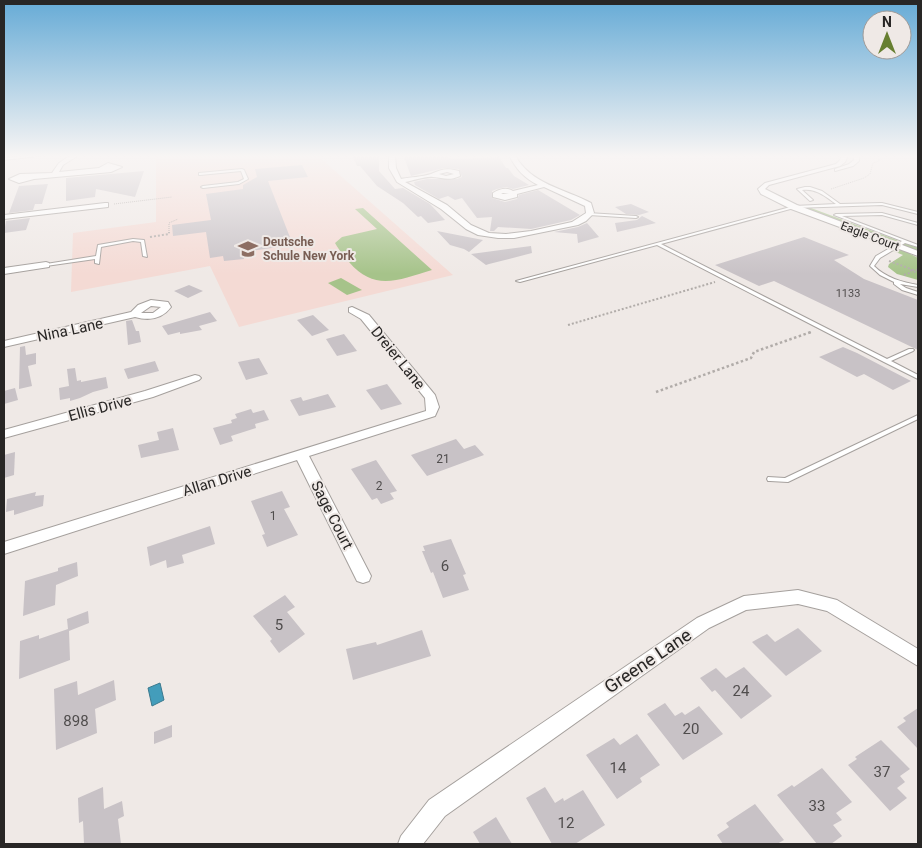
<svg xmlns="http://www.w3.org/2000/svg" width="922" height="848" font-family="Roboto,sans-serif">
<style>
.education{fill:#f4dad4}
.green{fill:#a6c38a}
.water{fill:#439dbb;stroke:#3b798e}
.building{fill:#c8c2c6}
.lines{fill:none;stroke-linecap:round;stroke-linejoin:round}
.lane-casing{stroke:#a5a09d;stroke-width:2}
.street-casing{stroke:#a5a09d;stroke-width:2}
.path-far2{stroke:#b1aca9;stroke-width:1;stroke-dasharray:1 1;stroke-linecap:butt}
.path-far1{stroke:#b1aca9;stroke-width:2;stroke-dasharray:2 2;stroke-linecap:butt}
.path{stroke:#b1aca9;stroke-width:2.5;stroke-dasharray:2.5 2.5;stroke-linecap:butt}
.lane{fill:#fff;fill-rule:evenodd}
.street{fill:#fff;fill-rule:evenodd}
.labels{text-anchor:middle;stroke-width:4;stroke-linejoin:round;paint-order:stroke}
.far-number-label{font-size:11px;fill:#504d4d}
.far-street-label{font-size:12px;fill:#282625;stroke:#efe9e6}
.far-education-label{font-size:12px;font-weight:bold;fill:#785e54;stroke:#efe9e6;text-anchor:start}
.number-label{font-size:12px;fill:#504d4d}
.street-label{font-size:15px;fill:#282625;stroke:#efe9e6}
.near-number-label{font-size:15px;fill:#504d4d}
.near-street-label{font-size:18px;fill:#282625;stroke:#efe9e6}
</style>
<rect width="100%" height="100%" fill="#efe9e6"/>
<!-- education -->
<polygon class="education" points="156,155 317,155 453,275 239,327 210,266 71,292 73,233 156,222"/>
<!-- green -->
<g class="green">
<polygon points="807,205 814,207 811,208 918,248 918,251 803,208 803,206"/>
<path d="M 363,208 L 432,270 C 398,280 375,292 349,262 C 344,256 339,250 335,243 L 342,237 L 377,229 L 355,209 Z"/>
<polygon points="896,250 903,250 918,258 918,280 897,274 888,267 889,264 903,255 893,251"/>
<polygon points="341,278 362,290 347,295 328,283"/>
</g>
<!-- water -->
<polygon class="water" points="160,683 164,700 152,706 148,688"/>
<!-- building -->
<g class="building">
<polygon points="352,155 379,155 379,171 395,189 403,188 430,204 445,220 428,223 421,216 418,217 403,203 377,186 360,166 357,166"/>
<polygon points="403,155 446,155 452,159 499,157 506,168 508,168 514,176 529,185 513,189 506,187 497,189 492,191 492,198 505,202 517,199 519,195 538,190 580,215 571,220 531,229 498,227 494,231 490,231 492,217 477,218 462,198 455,200 448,196 439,199 415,185 414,182 427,179 457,179 462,177 459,169 444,168 411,176"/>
<polygon points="302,165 308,177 268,181 293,245 243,252 244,259 224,261 223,256 210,258 206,232 173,236 172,225 211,220 206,194 243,189 243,185 257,177 255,169"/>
<polygon points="144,171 135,197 96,189 95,197 66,201 66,178"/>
<polygon points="48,184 42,204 35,204 33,210 9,213 19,186"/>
<polygon points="631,204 649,212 639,215 626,214 615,207"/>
<polygon points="642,216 656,223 617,232 615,223 637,220"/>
<polygon points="30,218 26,230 4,233 6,221"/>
<polygon points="587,223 599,237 578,243 577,234 554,232 578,227"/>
<polygon points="437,231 483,240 469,252 464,249 450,245"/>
<polygon points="804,237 849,255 834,260 864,279 918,300 918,350 774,281 759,286 715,265"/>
<polygon points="531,246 532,253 489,264 486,265 471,254"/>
<polygon points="189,285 203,291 188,298 174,291"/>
<polygon points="210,312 217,321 199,326 202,330 180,334 180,332 168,335 162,326"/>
<polygon points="313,315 329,330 312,336 297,320"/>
<polygon points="132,320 136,331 139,331 141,342 128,345 126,321"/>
<polygon points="344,334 357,351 337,356 326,339"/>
<polygon points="25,346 26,355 36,353 36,364 28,366 32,386 19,389 20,347"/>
<polygon points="843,347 857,353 911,381 893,390 864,374 857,377 819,357"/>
<polygon points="259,358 268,374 246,380 238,362"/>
<polygon points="155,361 159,371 128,379 124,369"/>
<polygon points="75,368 77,381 81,380 81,382 106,377 108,388 93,392 80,398 70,401 70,398 60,400 59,388 69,386 67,369"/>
<polygon points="387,384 402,404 381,410 366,390"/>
<polygon points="15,388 18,400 4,404 4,391"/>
<polygon points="328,394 336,407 299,416 290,400 301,397 303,401"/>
<polygon points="251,409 253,413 264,410 269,420 255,424 256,428 231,436 233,441 220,445 213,428 232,423 231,420 237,418 235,414"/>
<polygon points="173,428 179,450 141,458 138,445 159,440 157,432"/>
<polygon points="456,439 464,449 475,445 484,455 427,476 411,455"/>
<polygon points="15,452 14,475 4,478 4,455"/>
<polygon points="376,460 397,491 390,493 394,499 381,504 377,498 372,500 351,469"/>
<polygon points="282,491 290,507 284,509 298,535 267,547 262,535 265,534 251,501"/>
<polygon points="36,492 35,496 44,495 43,506 14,515 14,510 6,512 7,499"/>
<polygon points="210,526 215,544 182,555 184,563 167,568 166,560 150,566 147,547"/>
<polygon points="451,539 466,574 463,575 469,590 443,598 433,572 431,573 422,551 425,551 423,546"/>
<polygon points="77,562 78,576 56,585 55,605 23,616 25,581 58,571 58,568"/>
<polygon points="285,595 295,607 287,612 305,634 279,653 270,641 272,639 253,616"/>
<polygon points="88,611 89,623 69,631 70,660 19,679 20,641 39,635 39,639 68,629 67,619"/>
<polygon points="798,628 822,651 786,676 752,642 767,634 775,642"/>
<polygon points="422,630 431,656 353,680 346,649 376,642 377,645"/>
<polygon points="744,667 772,696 741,719 715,690 712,692 700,678 716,668 726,678"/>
<polygon points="114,680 116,700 95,709 97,733 56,750 54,689 77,681 78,695"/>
<polygon points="665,703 675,716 682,712 685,715 699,706 723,734 683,760 647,714"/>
<polygon points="918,708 918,749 897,727 906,721 903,718"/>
<polygon points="172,725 172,737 154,744 154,732"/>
<polygon points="637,734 660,765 640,778 642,782 617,799 586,755 614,738 620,745"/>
<polygon points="881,740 910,769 900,776 905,782 897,788 907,798 890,811 848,765 857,759 855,757"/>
<polygon points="822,768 852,802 836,813 842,820 833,825 842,836 831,844 817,844 777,795 792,785 794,787"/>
<polygon points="103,787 104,809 122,801 124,816 118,819 121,844 84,844 83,821 79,823 78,798"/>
<polygon points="545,787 555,803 563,798 564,801 583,790 605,825 575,844 552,844 526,798"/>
<polygon points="755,804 784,840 777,844 723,844 717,835 729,827 726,823"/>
<polygon points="496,817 512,844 480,844 473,832"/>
</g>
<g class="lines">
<defs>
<g id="lane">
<polygon points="34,155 47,155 4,160 4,158"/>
<polygon points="242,169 244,170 248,179 239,184 203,188 201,187 203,186 238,182 244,179 241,171 200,175 199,175 199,173"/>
<path d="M 805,187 L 810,187 L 822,191 L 840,204 L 882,203 L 918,212 L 918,214 L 882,205 L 794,208 L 661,244 L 887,359 L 909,349 L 913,349 L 914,350 L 913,351 L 891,361 L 918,375 L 918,379 L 884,362 L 657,245 L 520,282 L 516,281 L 794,206 L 836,204 C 825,196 816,188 802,190 L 813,200 L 810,201 L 797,189 Z"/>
<polygon points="588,213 636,216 638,217 636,218 589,215 587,214"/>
<path d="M 882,213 L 918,223 L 918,225 L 882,215 L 842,216 L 918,245 L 918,247 L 905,243 L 880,258 L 874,266 C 886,278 902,282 918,285 L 918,287 L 900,284 L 906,288 L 918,292 L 918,295 L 902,290 L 894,284 L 894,282 L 880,275 L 870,266 L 876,256 L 902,241 L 834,215 L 836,214 Z"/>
<polygon points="133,239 144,240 147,257 143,256 141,242 133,241 101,247 99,264 95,263 95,259 46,266 44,265 46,264 96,256 98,245"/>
<polygon points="918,415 918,419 788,482 770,481 768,481 767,479 768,477 785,478"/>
</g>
<g id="street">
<polygon points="71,155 79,155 63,165 59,172 99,168 108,163 122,167 111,172 34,179 19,183 9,179 20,174 52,173 59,163"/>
<path d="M 389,155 L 395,155 L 396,168 L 401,179 C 411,177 422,177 431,174 C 442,169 447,168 459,171 L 460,176 C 449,181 444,178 433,177 C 425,176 413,181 405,182 L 447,205 L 471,225 L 489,233 L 506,234 L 531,231 L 572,222 L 586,213 L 585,206 L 544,187 L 517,194 L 517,197 L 505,200 L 493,197 L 493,193 C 499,189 507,187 513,191 L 538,185 C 524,178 516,169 509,155 L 515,155 C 530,184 565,189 591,203 L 594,213 L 586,221 L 578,225 L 514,238 L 498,238 L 478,235 L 466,229 L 441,209 L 397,182 L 389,168 ZM 447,172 L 454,174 L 446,176 L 439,174 ZM 503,193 L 509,194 L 501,194 Z"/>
<polygon points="842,155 848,155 845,162 840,166 769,185 765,189 797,205 918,251 918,256 791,209 761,194 758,189 765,183 836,164 840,160"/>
<polygon points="853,155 859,155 859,161 853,166 835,171 835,169 849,164 854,160"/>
<polygon points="105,203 108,203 108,207 4,219 4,215"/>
<polygon points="46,262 49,263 49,267 4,274 4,268"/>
<path d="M 151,300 L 168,302 L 171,307 C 162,319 149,321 135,317 L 4,347 L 4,341 L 131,312 L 138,305 ZM 151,306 L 161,307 L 153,313 L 141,313 Z"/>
<polygon points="352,307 369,315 435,395 439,407 435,416 309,456 371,576 369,581 363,583 357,581 297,460 4,554 4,542 426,411 425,398 361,319 349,312 349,308"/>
<polygon points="195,375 199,376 201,378 199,380 153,397 4,438 4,430 145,391"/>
<polygon points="798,590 837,600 918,649 918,666 827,611 798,604 746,610 709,628 445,816 423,844 398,844 401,836 429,800 697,618 744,596"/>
</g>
</defs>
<!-- lane casing -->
<use href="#lane" class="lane-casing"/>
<!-- street casing -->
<use href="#street" class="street-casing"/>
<!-- path-far2 -->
<g class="path-far2">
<polyline points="831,189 864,178 870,174 873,163 879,161 879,159 871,155"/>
<polyline points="114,204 172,197"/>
<polyline points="169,233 169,223 178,219"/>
</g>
<!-- path-far1 -->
<g class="path-far1">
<polyline points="150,237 169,234 169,232"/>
<polyline points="889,261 911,269"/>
<polyline points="918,270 910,270 918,273"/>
<polyline points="904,275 912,272"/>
<polyline points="568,325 715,282"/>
<polyline points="809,333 811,332"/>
</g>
<!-- path -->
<polyline class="path" points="656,392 751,358 754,352 811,332"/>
<!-- lane -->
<use href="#lane" class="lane"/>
<!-- street -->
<use href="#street" class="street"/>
</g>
<!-- sky -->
<linearGradient id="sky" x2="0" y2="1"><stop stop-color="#66abd6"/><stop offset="0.57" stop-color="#f8f5f4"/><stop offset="1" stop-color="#f8f5f4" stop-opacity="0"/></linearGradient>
<rect width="922" height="274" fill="url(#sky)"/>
<!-- icons -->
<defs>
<symbol id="school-bare" viewBox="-9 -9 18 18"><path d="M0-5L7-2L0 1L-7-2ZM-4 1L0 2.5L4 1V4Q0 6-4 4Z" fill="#8d6e63" stroke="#efe9e6" stroke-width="2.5" paint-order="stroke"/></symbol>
</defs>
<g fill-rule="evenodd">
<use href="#school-bare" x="234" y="235" width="28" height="28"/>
</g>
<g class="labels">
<!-- far-number labels -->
<g class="far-number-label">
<text x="848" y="297">1133</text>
</g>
<!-- far-street labels -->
<g class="far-street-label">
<text transform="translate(870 236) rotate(21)" y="4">Eagle Court</text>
</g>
<!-- far-education labels -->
<g class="far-education-label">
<text x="263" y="246">Deutsche<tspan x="263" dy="14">Schule New York</tspan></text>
</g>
<!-- number labels -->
<g class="number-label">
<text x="443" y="463">21</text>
<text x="379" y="490">2</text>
<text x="273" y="520">1</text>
</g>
<!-- street labels -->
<g class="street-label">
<text transform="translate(70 330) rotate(-12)" y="5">Nina Lane</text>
<text transform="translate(398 358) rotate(51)" y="5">Dreier Lane</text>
<text transform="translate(100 408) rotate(-15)" y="5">Ellis Drive</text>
<text transform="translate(217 481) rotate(-17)" y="5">Allan Drive</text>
<text transform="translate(332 515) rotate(63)" y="5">Sage Court</text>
</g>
<!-- near-number labels -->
<g class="near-number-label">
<text x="445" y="571">6</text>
<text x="279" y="630">5</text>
<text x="741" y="696">24</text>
<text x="76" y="726">898</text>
<text x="691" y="734">20</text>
<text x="618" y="773">14</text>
<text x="882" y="777">37</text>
<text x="817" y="811">33</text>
<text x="566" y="828">12</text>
</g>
<!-- near-street labels -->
<g class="near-street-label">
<text transform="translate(648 661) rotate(-34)" y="6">Greene Lane</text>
</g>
</g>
<!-- border -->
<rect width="922" height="848" fill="none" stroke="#282625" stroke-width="10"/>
<!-- north arrow -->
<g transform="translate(887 35)"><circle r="24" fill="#efe9e6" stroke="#9f9b99"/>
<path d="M0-4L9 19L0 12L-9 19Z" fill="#677f31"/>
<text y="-8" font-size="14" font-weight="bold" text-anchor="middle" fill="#282625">N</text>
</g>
</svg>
